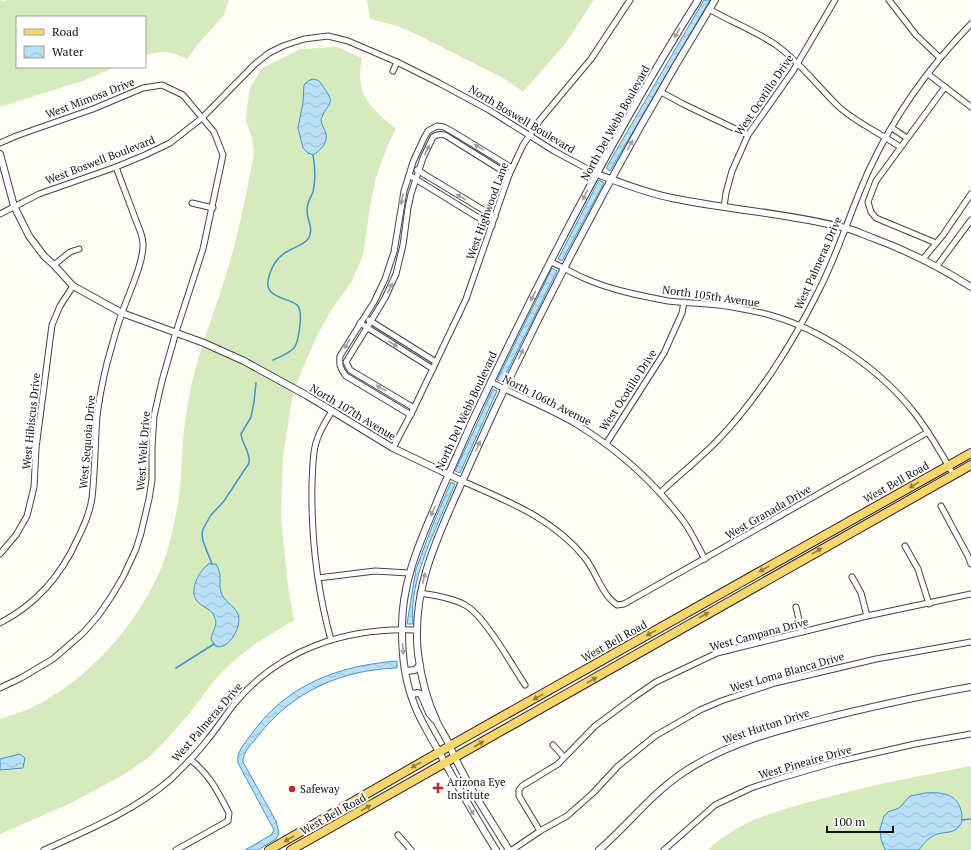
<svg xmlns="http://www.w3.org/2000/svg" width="971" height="850" font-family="'PT Serif',serif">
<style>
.grass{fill:#d5ebbd}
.water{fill:url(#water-waves);stroke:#3f96cf}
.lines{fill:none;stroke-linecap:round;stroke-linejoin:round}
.stream{stroke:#3f96cf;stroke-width:1.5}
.minor-casing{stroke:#444;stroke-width:7}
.tertiary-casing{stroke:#444;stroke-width:8}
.primary-casing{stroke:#222;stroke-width:10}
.minor{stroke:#fff;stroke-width:5}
.tertiary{stroke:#fff;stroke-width:6}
.primary{stroke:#f9d66b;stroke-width:8}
.oneway{fill:#a0a0a0}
.oneway2{fill:#917d42}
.poi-dot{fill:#c4262e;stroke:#fff;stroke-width:1.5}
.labels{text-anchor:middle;stroke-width:4;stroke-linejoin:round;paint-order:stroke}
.street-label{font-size:11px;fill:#111;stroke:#fff}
.poi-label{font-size:11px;fill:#111;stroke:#fff;text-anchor:start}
</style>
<defs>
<pattern id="water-waves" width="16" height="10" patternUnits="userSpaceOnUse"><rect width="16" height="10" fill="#b9e0f7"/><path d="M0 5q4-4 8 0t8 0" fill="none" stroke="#9ebfd3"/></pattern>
</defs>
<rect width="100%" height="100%" fill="#fffdf5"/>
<!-- grass -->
<g class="grass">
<path d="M 0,0 L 3,1 L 7,0 L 229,0 L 224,15 L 197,45 L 187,59 C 170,51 163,50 145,55 L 145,17 L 17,17 L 17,67 L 116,67 L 82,81 L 0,107 Z"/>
<polygon points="367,0 594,0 565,44 523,92 503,78 416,34 397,26 370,19"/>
<path d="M 337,47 L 362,58 C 355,95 369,106 396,129 L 390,140 L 376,177 L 370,207 L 363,255 L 352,281 L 331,310 L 320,330 L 305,363 L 297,383 L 292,399 L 283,456 L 281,516 L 288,587 L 294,620 L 255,644 L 229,665 L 213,682 L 189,714 L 166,740 L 148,758 L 123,775 L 71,803 L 0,834 L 0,719 C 72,700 134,633 162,566 C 170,547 174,524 178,503 C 181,487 181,470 182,454 C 183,430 187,406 192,382 C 202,340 220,299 231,257 C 241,223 247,189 254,154 L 252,137 L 246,121 L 247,107 L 250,88 L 262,68 L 300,49 Z"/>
<path d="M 971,766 L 971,850 L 708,850 C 739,819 781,810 821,799 C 871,785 920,776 971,766 Z"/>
</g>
<!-- water -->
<g class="water">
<polygon points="704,0 710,0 610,171 606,168"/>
<path d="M 313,79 C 320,80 321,83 324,88 C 337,105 327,103 321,119 C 321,125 325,129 326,134 C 328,143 320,151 313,155 L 308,153 L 303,148 L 298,128 L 303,102 L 304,85 L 308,81 Z"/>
<polygon points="599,180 604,183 562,261 558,259"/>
<polygon points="552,268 557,271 502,382 497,380"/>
<polygon points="493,389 497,391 460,473 455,471"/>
<path d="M 451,482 L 455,484 C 438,525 408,579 413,624 L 407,624 L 416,569 L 431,529 Z"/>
<path d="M 210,563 L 210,564 L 216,564 C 223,576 218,581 221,592 C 223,601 234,605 238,614 C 243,624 229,652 215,646 L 211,639 C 212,632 218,625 215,618 C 212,608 202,608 197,601 C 188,590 200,569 210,563 Z"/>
<path d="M 397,661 L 397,668 C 341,670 293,691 258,736 C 252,744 243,751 243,762 L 276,821 L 279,833 L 276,839 L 258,850 L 245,850 L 271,835 L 274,830 L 238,763 C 236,753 244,744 250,736 C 286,685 336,666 397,661 Z"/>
<polygon points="20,754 25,758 23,768 0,770 0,759"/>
<path d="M 925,793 C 941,792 956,793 961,810 C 962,815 963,821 960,825 C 954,835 943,831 935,835 C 928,838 923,844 919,850 L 885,850 L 881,839 L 880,829 L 884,816 L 888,812 L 899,808 L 910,796 Z"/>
</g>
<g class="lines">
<!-- stream -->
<g class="stream">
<path d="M 273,360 C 280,357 288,354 294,348 C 299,341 303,313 298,306 C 292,298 265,299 268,281 C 270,268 278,255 290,250 C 297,246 303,245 308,239 C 315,229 306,219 307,209 C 307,203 311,197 313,192 C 316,180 315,167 313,155"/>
<path d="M 212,564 L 203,541 L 202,534 L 203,529 L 211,515 L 224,501 L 249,463 C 251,453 242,444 241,434 L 251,417 L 254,402 L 256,383"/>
<polyline points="176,668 214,644"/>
<polyline points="962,820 971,819"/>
</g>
<defs>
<g id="minor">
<polyline points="889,0 916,35 940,58"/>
<path d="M 709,9 C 731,22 756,31 776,45 C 800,62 818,87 839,107 C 857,123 880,133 900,147"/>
<polyline points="393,71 397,62"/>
<polyline points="928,74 971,107"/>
<polyline points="661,92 683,104 748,135"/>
<polyline points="892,128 907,138"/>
<polyline points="0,143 16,136 93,109 143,88 162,85 183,95 214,132 223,155 203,249 176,332 162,381 154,416 152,447 152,480 149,499 141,533 136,549 123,577 111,597 98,616 83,633 53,659 21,678 0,688"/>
<polyline points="417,170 495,217"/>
<polyline points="409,175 492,226"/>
<polyline points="192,203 213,208"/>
<polyline points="724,207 726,193 732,171 748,135 793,71 835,0"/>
<polyline points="0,214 39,194 116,167 145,155 170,143 202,118 255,64 269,53 283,46 304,39 328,36 348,41 397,62 439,83 489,110 554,151 597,174"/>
<polyline points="936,243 876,218 871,212 868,202 876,181 945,87"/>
<polyline points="923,259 943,235 971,194"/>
<path d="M 551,262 C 563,267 574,274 586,279 C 611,290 642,296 668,301 C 684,303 701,303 717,305 C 732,306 747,310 762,313 C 819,327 880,368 916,415 C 930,434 942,454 953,474"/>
<polyline points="54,265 70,252 79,249"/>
<polyline points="937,266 971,220"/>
<polyline points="369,320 436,362"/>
<polyline points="360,323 433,369"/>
<path d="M 491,382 C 519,397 549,408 576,424 C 617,449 655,483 684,522 C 692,533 698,547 705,559"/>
<path d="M 414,408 L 350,370 L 346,362 L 385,298 L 396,274 L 403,245 L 408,208 L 411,194 L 423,158 L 433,137 C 437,134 440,134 445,135 L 509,175"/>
<path d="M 411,415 L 346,376 C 340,369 339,364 340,356 L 374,302 L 385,279 L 394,252 L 404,191 L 413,162 L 424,138 L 428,131 L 437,126 L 444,127 L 453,132 L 512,168"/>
<polyline points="606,444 664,353 682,313 684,302"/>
<polyline points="393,448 414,408 466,299 509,175 523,145 540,120 591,59 630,0"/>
<path d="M 462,481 C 507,501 553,518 585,558 C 597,573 601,594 617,605 L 624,604 L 928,432"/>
<path d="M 660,493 C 678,476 698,460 716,442 C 757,400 793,343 819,290 C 839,251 851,209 869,170 C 894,116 930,66 971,24"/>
<polyline points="941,506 968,556 971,564"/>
<polyline points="905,546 918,569 929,604"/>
<polyline points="0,554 16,535 27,516 34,487 36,448 52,325 60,306 73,286"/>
<polyline points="852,577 861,593 867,616"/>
<polyline points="318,578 375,571 409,573"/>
<path d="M 420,593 C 434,595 453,598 465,605 C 484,615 512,665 525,685"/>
<polyline points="796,607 802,632"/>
<path d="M 0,623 C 37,604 61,576 78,538 C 84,526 90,512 92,498 C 95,471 95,443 97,416 C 99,399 103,380 107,363 C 112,346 116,329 122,313 C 128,295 144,262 143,244 C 143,235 138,226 135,218 C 129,201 122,184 116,167"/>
<path d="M 331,640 C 317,589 311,535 312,483 C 313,470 312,456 316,443 C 319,431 326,421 332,411"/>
<polyline points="553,745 564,757"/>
<polyline points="540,831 519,796 519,790 522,786 558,764 595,726 634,697 656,682 717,653 867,616 971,594"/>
<polyline points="398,835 411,850"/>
<path d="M 44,850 C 88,830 134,811 171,779 C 184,766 197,754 208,739 C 218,727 226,714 235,703 C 281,648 348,627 417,630"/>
<path d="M 176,850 L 228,821 L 229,813 C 218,792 210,775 191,760"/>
<polyline points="512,850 540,831 567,816 593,793 618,766 655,736 700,710 721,701 775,683 876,659 971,642"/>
<polyline points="664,850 715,805 751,788 781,778 836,762 915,744 971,734"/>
</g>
<g id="tertiary">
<polyline points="0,154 14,206 29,236 44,256 54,265 73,286 122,313 204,343 244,361 306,395 393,448 462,481"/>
<path d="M 597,174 C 621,183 646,193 672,198 C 729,210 788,213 845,228 C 855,230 864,235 873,238 C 908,251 940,267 971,287"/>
<polyline points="406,671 415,670 420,665"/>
<polyline points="411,694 418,693 421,694 429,713 434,719"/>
<path d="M 496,850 C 476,818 457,785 439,752 C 430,735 419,719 413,701 C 405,680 402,654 402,631 C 401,587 417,548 434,509 C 445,481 458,454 470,426 C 538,281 612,136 698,0"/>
<path d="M 509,850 C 488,816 466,783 450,747 C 447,738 441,731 437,722 C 427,701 421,677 418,654 C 411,590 437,538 462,482 C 473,457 484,433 495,409 C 561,268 634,132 715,0"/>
<path d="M 599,850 C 628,825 652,793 684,772 C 729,742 782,729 834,716 C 880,705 925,695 971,687"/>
</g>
<g id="primary">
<polyline points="269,850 455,743 971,453"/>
<polyline points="291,850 971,465"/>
</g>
</defs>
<!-- minor casing -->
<use href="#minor" class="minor-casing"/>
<!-- tertiary casing -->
<use href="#tertiary" class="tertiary-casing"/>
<!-- primary casing -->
<use href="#primary" class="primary-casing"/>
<!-- minor -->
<use href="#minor" class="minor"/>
<!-- tertiary -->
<use href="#tertiary" class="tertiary"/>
<!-- primary -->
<use href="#primary" class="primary"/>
</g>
<!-- one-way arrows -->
<defs><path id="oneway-solid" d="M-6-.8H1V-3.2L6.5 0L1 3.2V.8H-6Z"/></defs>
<g class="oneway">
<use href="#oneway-solid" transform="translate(677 33) rotate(121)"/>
<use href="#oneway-solid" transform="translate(630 145) rotate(-61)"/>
<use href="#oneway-solid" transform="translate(479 147) rotate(-149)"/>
<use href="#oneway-solid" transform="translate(427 150) rotate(-64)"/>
<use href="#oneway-solid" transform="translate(585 195) rotate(118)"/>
<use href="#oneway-solid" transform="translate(461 197) rotate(-149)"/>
<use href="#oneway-solid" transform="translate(402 199) rotate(102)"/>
<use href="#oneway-solid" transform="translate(390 288) rotate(-63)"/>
<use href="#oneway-solid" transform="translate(533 296) rotate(117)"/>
<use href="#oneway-solid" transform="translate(347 344) rotate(121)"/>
<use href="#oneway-solid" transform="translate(393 344) rotate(32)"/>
<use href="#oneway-solid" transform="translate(521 354) rotate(-64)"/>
<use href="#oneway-solid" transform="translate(381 388) rotate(-150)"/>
<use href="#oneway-solid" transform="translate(478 446) rotate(-66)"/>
<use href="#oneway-solid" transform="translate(433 511) rotate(113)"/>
<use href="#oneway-solid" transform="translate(424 578) rotate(-77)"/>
<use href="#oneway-solid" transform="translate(403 649) rotate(85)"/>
<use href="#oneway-solid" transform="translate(471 810) rotate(59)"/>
</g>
<g class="oneway2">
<use href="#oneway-solid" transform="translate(914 485) rotate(151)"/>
<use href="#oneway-solid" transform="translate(817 551) rotate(-30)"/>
<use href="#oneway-solid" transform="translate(764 569) rotate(151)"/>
<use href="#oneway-solid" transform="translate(704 615) rotate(-30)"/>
<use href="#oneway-solid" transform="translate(651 633) rotate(151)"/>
<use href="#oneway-solid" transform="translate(592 680) rotate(-30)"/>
<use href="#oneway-solid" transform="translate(538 697) rotate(151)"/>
<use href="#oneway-solid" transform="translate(479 744) rotate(-30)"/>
<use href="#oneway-solid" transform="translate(416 765) rotate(151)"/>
<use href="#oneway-solid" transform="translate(366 808) rotate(-29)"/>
<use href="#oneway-solid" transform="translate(289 839) rotate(150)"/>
</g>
<!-- markers -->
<g class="poi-dot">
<path d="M436 782h4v4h4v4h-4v4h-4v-4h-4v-4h4z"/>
<circle cx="292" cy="789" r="4"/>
</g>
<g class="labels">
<!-- street labels -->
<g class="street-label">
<text transform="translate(764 95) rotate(-56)" y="4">West Ocotillo Drive</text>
<text transform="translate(90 98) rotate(-21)" y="4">West Mimosa Drive</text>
<text transform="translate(522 119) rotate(31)" y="4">North Boswell Boulevard</text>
<text transform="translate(615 123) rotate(-61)" y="4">North Del Webb Boulevard</text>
<text transform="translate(100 160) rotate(-21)" y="4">West Boswell Boulevard</text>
<text transform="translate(487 211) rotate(-70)" y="4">West Highwood Lane</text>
<text transform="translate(818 263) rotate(-66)" y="4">West Palmeras Drive</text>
<text transform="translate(711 296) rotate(8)" y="4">North 105th Avenue</text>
<text transform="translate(628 390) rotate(-57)" y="4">West Ocotillo Drive</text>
<text transform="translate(547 400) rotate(27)" y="4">North 106th Avenue</text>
<text transform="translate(466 411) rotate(-65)" y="4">North Del Webb Boulevard</text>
<text transform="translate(353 412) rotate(31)" y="4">North 107th Avenue</text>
<text transform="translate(31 421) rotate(-84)" y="4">West Hibiscus Drive</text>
<text transform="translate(87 442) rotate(-85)" y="4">West Sequoia Drive</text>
<text transform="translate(143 451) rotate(-86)" y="4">West Welk Drive</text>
<text transform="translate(896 482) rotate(-29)" y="4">West Bell Road</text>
<text transform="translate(768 512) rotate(-30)" y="4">West Granada Drive</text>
<text transform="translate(759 634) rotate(-15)" y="4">West Campana Drive</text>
<text transform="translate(614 641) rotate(-29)" y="4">West Bell Road</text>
<text transform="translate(787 672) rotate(-16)" y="4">West Loma Blanca Drive</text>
<text transform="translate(207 722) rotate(-49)" y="4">West Palmeras Drive</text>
<text transform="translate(766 726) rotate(-18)" y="4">West Hutton Drive</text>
<text transform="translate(805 762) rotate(-16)" y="4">West Pineaire Drive</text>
<text transform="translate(333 814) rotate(-29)" y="4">West Bell Road</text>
</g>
<!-- poi labels -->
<g class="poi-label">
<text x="447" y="786">Arizona Eye<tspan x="447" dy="13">Institute</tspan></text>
<text x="300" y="793">Safeway</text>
</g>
</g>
<!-- legend -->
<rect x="16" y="16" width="130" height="52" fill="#ffffff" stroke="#a0a0a0"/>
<rect x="24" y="29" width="20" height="6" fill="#f9d66b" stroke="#a0a0a0"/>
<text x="52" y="36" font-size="12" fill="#111111">Road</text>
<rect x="24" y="46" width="20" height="12" fill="url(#water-waves)" stroke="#a0a0a0"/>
<text x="52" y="56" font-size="12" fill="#111111">Water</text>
<!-- scale -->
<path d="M827 826v6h66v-6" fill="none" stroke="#111111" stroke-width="2"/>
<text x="833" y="826" font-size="12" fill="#111111" stroke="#ffffff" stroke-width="3" paint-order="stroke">100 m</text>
</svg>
